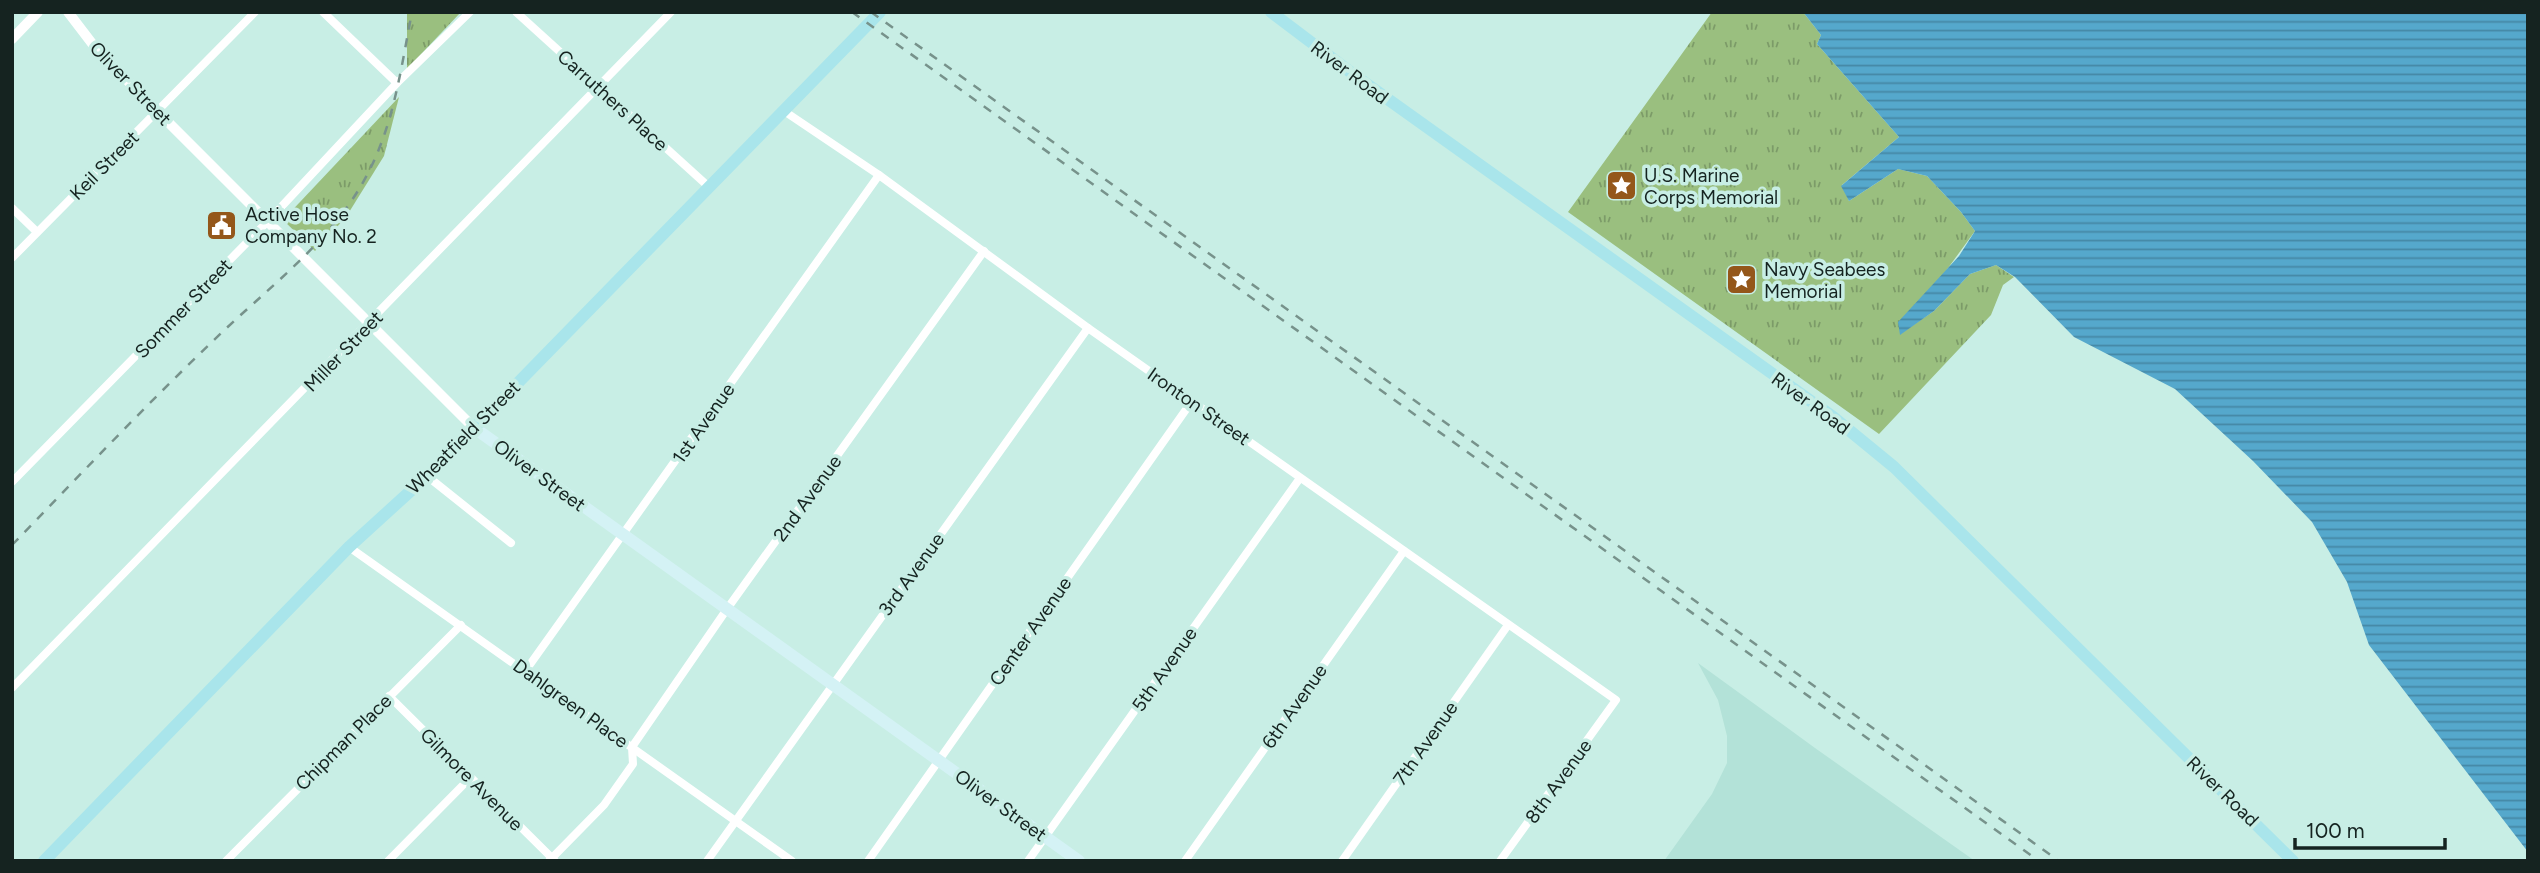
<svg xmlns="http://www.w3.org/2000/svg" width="2540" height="873" font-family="Figtree,sans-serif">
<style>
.built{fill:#b3e2d8}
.grass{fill:url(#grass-tufts)}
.water{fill:url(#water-rules)}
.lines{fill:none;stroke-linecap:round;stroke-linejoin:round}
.minor{stroke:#fff;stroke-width:8}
.tertiary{stroke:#fff;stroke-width:10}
.secondary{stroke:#d4f2f5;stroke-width:12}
.primary{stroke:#a9e5eb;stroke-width:12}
.rail{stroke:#77928b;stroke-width:2.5;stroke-dasharray:9 9;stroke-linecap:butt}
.labels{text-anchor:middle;stroke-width:7;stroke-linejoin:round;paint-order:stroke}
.street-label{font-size:19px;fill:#152320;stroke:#c8eee5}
.poi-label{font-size:19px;fill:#152320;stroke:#c8eee5;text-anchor:start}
</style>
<defs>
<pattern id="grass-tufts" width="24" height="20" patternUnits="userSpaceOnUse" patternTransform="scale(1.75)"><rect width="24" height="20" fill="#9abf7f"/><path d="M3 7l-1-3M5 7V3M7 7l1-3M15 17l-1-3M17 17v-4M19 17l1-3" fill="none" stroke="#7c9b68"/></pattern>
<pattern id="water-rules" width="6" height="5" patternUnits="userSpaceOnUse" patternTransform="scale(1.75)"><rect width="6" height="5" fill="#55a8cc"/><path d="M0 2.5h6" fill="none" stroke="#4588a5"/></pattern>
</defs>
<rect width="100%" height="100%" fill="#c8eee5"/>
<!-- built -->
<polygon class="built" points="1698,663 1815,748 1975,861 1664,861 1712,794 1727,763 1727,736 1718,700"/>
<!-- grass -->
<g class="grass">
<polygon points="407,12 461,12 407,69"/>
<polygon points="1712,12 1803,12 1821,35 1817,44 1899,137 1842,185 1849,201 1898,169 1927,176 1961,212 1975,231 1900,334 1934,311 1970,274 1996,265 2014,277 2003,285 1991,315 1879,434 1568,212"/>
<polygon points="399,97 384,156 346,217 315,251 283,220"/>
</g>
<!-- water -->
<polygon class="water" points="1803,12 2528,12 2528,852 2369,645 2347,582 2312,522 2253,461 2175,389 2074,337 2015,277 1996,265 1970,274 1934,311 1900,335 1898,322 1959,256 1975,231 1961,212 1927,176 1898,169 1849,201 1841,186 1899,137 1817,44 1821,35"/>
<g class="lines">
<!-- minor -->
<g class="minor">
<polyline points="323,12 397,83"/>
<polyline points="516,12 709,187"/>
<polyline points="784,111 879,175 1088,328 1616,700 1500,861"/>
<polyline points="12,208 37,232"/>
<polyline points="12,258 255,12"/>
<polyline points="427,476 511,543"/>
<polyline points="12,482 268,221 397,83 470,12"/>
<polyline points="349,547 792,861"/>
<polyline points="526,670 879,175"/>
<polyline points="12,688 671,12"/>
<polyline points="389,696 555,861"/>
<polyline points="226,861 461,625"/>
<polyline points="388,861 470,778"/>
<polyline points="549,861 604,805 633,764 632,747 727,609 984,251"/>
<polyline points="707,861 1088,328"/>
<polyline points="868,861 1192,401"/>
<polyline points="1028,861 1300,478"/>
<polyline points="1185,861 1404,551"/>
<polyline points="1342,861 1508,625"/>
</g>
<!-- tertiary -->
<g class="tertiary">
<polyline points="68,12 94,46 157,111 473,427"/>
<polyline points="12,39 38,12"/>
</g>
<!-- secondary -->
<polyline class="secondary" points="473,427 1079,861"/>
<!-- primary -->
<g class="primary">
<polyline points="1271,12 1361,80 1833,417 1894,467 2293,861"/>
<polyline points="44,861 349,547 427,476 880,12"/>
</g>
<!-- rail -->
<g class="rail">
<polyline points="852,12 2039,861"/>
<polyline points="871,12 2059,861"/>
<path d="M 12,545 C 79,476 144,407 213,341 C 266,289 332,242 367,175 C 394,124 401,68 412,12"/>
</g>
</g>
<!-- icons -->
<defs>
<symbol id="sight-square" viewBox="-11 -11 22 22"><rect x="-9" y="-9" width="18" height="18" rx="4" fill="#94571a" stroke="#c8eee5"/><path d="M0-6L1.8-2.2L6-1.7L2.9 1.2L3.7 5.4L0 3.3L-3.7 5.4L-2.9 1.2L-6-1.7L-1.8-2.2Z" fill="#fff"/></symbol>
<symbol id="civic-square" viewBox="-11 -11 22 22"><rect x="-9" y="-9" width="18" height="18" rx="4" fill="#94571a" stroke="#c8eee5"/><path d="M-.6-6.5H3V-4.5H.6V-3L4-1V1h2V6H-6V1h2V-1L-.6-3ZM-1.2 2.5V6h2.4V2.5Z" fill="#fff"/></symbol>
</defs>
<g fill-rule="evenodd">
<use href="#sight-square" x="1604" y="168" width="35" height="35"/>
<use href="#civic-square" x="204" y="208" width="35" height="35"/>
<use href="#sight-square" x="1724" y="262" width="35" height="35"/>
</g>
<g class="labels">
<!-- street labels -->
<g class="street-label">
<text transform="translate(1350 72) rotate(37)" y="7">River Road</text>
<text transform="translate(131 83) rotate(46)" y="7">Oliver Street</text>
<text transform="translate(613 100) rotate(42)" y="7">Carruthers Place</text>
<text transform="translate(104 165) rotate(-45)" y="7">Keil Street</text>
<text transform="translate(183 308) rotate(-46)" y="7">Sommer Street</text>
<text transform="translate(343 351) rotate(-46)" y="7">Miller Street</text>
<text transform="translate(1811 403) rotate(36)" y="7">River Road</text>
<text transform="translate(1199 406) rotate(35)" y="7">Ironton Street</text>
<text transform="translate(703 423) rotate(-55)" y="7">1st Avenue</text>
<text transform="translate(463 437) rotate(-45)" y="7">Wheatfield Street</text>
<text transform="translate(540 475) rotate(36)" y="7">Oliver Street</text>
<text transform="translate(807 498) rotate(-54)" y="7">2nd Avenue</text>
<text transform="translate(911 574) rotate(-54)" y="7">3rd Avenue</text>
<text transform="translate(1030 631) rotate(-55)" y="7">Center Avenue</text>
<text transform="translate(1164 669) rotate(-55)" y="7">5th Avenue</text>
<text transform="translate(571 703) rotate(36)" y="7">Dahlgreen Place</text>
<text transform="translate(1294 706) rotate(-55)" y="7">6th Avenue</text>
<text transform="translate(343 742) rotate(-45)" y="7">Chipman Place</text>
<text transform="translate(1425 743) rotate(-55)" y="7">7th Avenue</text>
<text transform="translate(472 779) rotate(45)" y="7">Gilmore Avenue</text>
<text transform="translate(1558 781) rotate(-54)" y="7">8th Avenue</text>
<text transform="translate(2223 791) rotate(44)" y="7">River Road</text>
<text transform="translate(1001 805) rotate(36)" y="7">Oliver Street</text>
</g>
<!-- poi labels -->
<g class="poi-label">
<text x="1644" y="182">U.S. Marine<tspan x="1644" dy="22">Corps Memorial</tspan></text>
<text x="245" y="221">Active Hose<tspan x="245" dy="22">Company No. 2</tspan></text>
<text x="1764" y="276">Navy Seabees<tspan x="1764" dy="22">Memorial</tspan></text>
</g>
</g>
<!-- border -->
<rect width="2540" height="873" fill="none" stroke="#152320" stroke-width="28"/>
<!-- scale -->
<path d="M2295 838v10h150v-10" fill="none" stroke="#152320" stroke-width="3.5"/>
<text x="2306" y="838" font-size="21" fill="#152320" stroke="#c8eee5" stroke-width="5" paint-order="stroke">100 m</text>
</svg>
